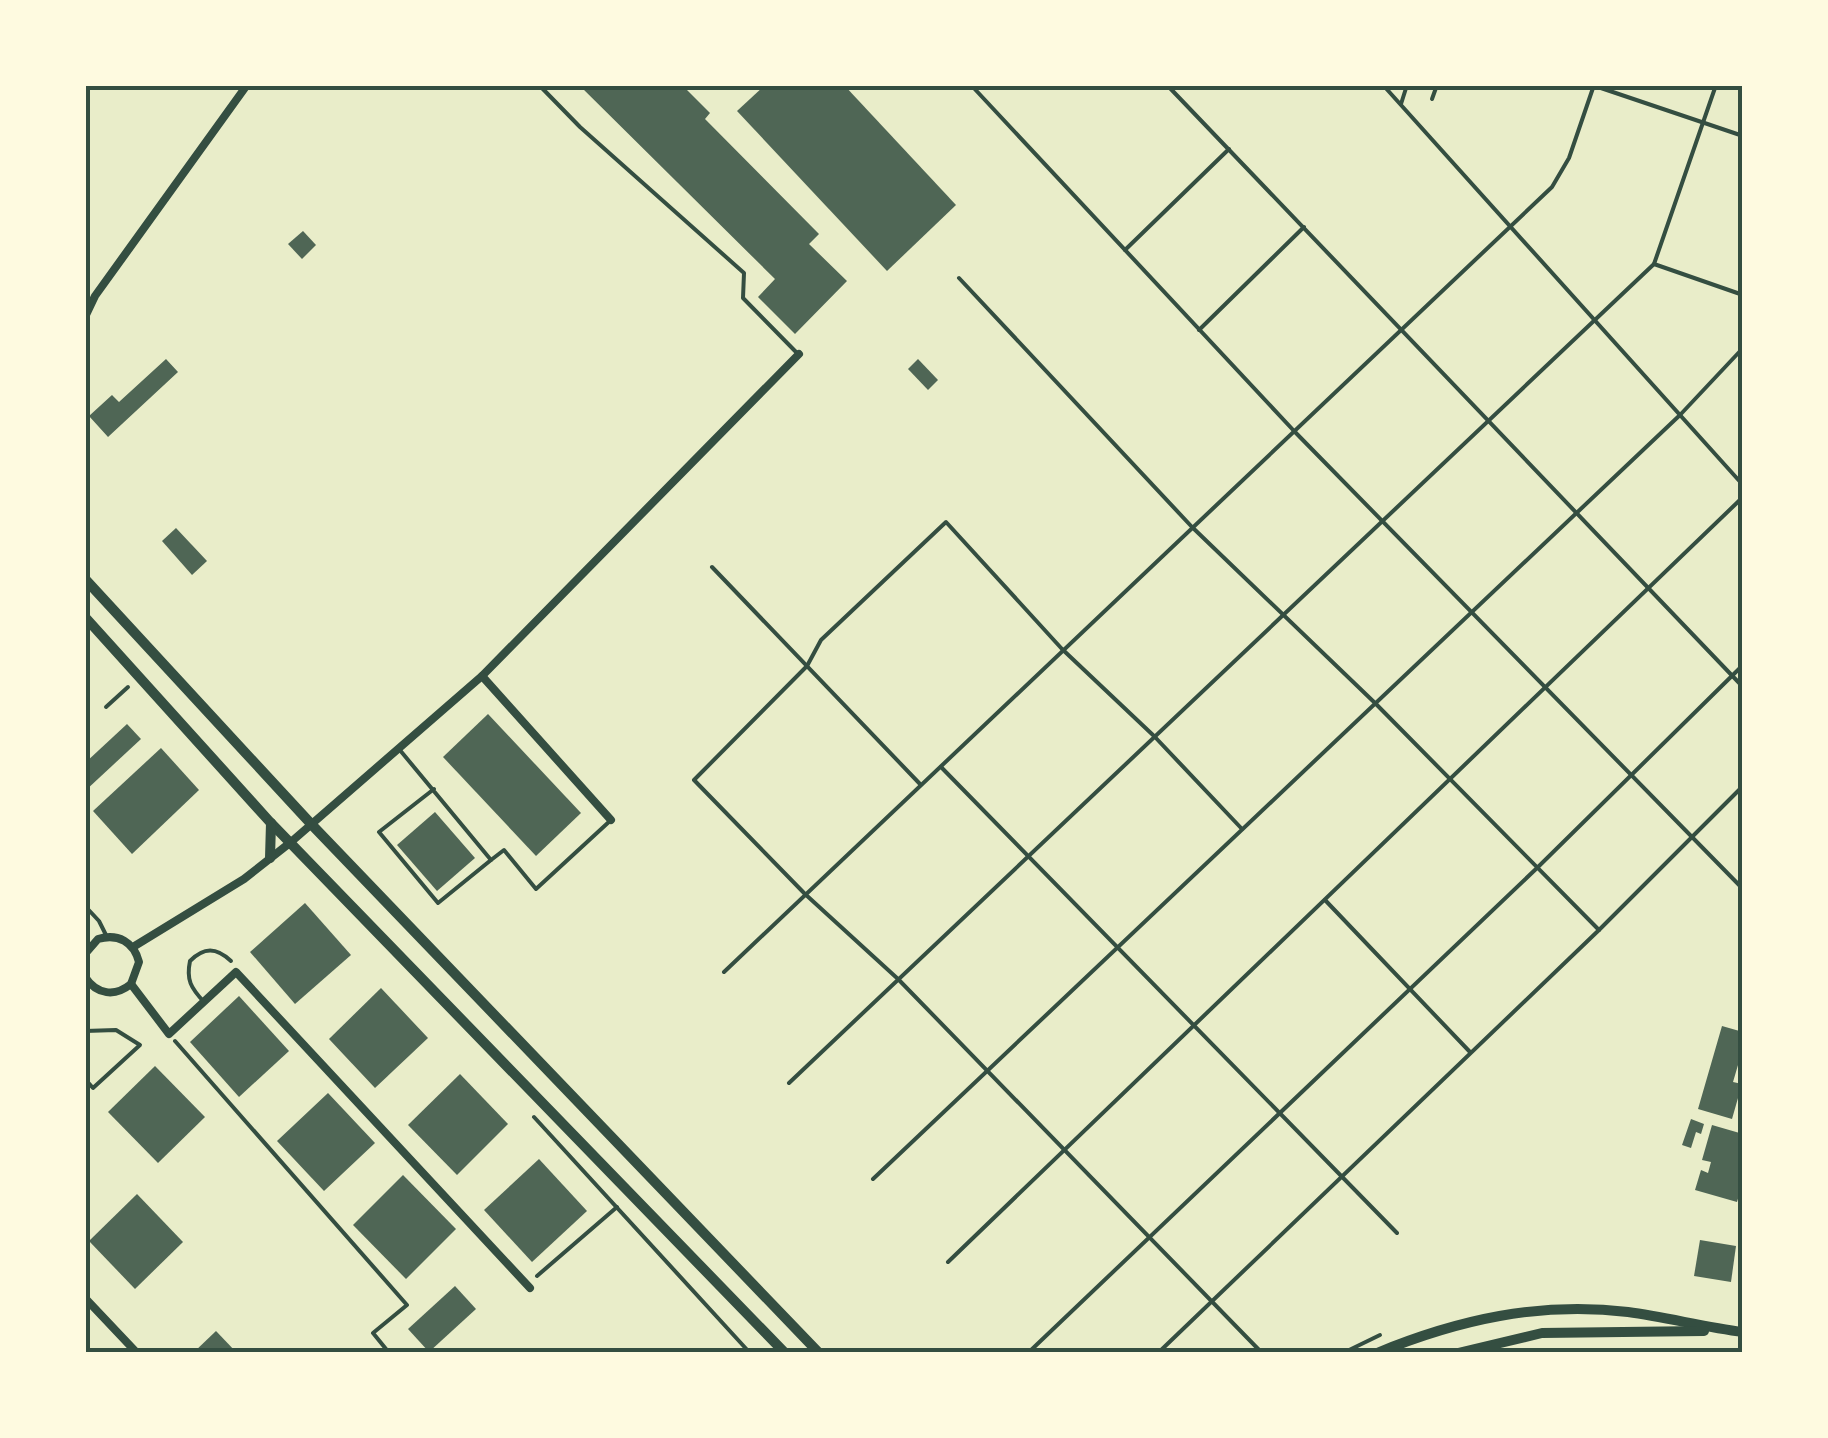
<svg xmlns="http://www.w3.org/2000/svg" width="1828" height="1438" font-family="'Nunito Sans',sans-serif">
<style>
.building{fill:#4f6655}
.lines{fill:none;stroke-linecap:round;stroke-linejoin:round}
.path{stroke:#344e41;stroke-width:4}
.service{stroke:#344e41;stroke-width:4}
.minor{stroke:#344e41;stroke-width:8}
.tertiary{stroke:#344e41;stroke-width:10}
.neatline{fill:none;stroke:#344e41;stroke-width:4}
</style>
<rect width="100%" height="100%" fill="#e9edc9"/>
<!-- building -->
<g class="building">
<polygon points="579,85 682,85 710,113 705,119 819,234 809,244 847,281 795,334 758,297 775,279"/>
<polygon points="765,85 844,85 956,205 887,271 737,111"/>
<polygon points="303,231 316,245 302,259 288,244"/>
<polygon points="166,359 178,372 108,437 89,416 112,395 119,402"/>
<polygon points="918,359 938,380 928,390 908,369"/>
<polygon points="176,528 207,561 192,575 162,541"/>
<polygon points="488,714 581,813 536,856 443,757"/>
<polygon points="127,724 141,739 85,791 85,763"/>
<polygon points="161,748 199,790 132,854 93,811"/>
<polygon points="435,812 475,858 437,891 397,845"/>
<polygon points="305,903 351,955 295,1004 250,952"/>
<polygon points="381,988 428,1038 375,1088 329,1039"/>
<polygon points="239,996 289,1051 239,1097 190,1042"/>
<polygon points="1722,1026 1743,1032 1743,1048 1733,1082 1742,1084 1732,1119 1698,1109"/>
<polygon points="155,1066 205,1117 158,1163 108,1112"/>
<polygon points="460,1074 508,1124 457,1175 408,1125"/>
<polygon points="328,1093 375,1143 324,1191 277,1141"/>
<polygon points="1691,1119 1704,1124 1701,1134 1696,1132 1691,1148 1682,1145"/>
<polygon points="1712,1125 1743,1134 1743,1181 1737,1202 1695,1190 1701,1170 1708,1173 1711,1162 1702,1160"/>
<polygon points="539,1159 587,1211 532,1262 484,1210"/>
<polygon points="403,1175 456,1229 406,1279 353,1225"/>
<polygon points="137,1194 183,1242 135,1289 89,1241"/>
<polygon points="1700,1240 1736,1246 1731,1282 1694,1276"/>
<polygon points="455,1286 476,1309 429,1352 408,1329"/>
<polygon points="216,1331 237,1353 193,1353"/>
</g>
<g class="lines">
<!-- path -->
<g class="path">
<polyline points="106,707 128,687"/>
<polyline points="175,1041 407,1305 373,1333 386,1349 382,1353"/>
<polyline points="534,1117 750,1353"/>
<polyline points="537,1276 617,1207"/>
<polyline points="1343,1353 1380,1335"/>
</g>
<!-- service -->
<g class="service">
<polyline points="539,85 580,127 744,273 743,298 797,353"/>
<polyline points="971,85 1295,432 1743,889"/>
<polyline points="1167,85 1743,687"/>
<polyline points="1383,85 1743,485"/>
<polyline points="1592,85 1743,136"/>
<polyline points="1432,99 1437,85"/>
<polyline points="1401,104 1407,85"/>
<polyline points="1125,250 1229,149"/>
<polyline points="1654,264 1743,295"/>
<polyline points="959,278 1192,527 1375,703 1599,930"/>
<polyline points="1199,330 1304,227"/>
<polyline points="712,567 920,784"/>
<polyline points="399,749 491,860 438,903 379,832 434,789"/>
<polyline points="941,767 1397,1233"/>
<polyline points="1242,829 1154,736 1062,649 946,522 821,640 807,666 694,780 805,894 898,979 1262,1353"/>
<polyline points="491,860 504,850 536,889 611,820"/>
<polyline points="1325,900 1470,1052"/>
<polyline points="85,906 99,921 107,937"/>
<polyline points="724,972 1552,187 1569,158 1594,85"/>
<path d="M 204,1002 C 191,988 186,980 190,961 C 204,947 216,947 231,961"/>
<polyline points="85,1031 116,1030 140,1045 93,1088 85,1079"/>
<polyline points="789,1083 1654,264 1716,85"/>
<polyline points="873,1179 1680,415 1743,348"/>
<polyline points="948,1262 1743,497"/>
<polyline points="1029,1352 1537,868 1743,665"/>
<polyline points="1158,1353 1599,930 1743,786"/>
</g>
<!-- minor -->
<g class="minor">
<polyline points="85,317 95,296 247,85"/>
<polyline points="482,676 799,354"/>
<polyline points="133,947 244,879 291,842 482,676 611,820"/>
<path d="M 85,954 L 98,939 C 118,933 134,942 139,962 L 131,984 C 115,997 97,995 85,977"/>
<polyline points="131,984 169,1034 236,972 530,1288"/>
<polyline points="85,1298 137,1353"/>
</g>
<!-- tertiary -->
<g class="tertiary">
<polyline points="85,579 313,826 819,1353"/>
<polyline points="85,617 270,822 785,1353"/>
<polyline points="270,858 271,823"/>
<path d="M 1377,1353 C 1457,1320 1540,1301 1628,1312 C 1666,1317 1704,1327 1743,1332"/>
<polyline points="1458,1353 1542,1333 1704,1331"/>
</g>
</g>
<!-- border -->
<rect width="1828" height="1438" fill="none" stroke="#fefae0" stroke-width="175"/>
<rect x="88" y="88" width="1652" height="1262" class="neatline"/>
</svg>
